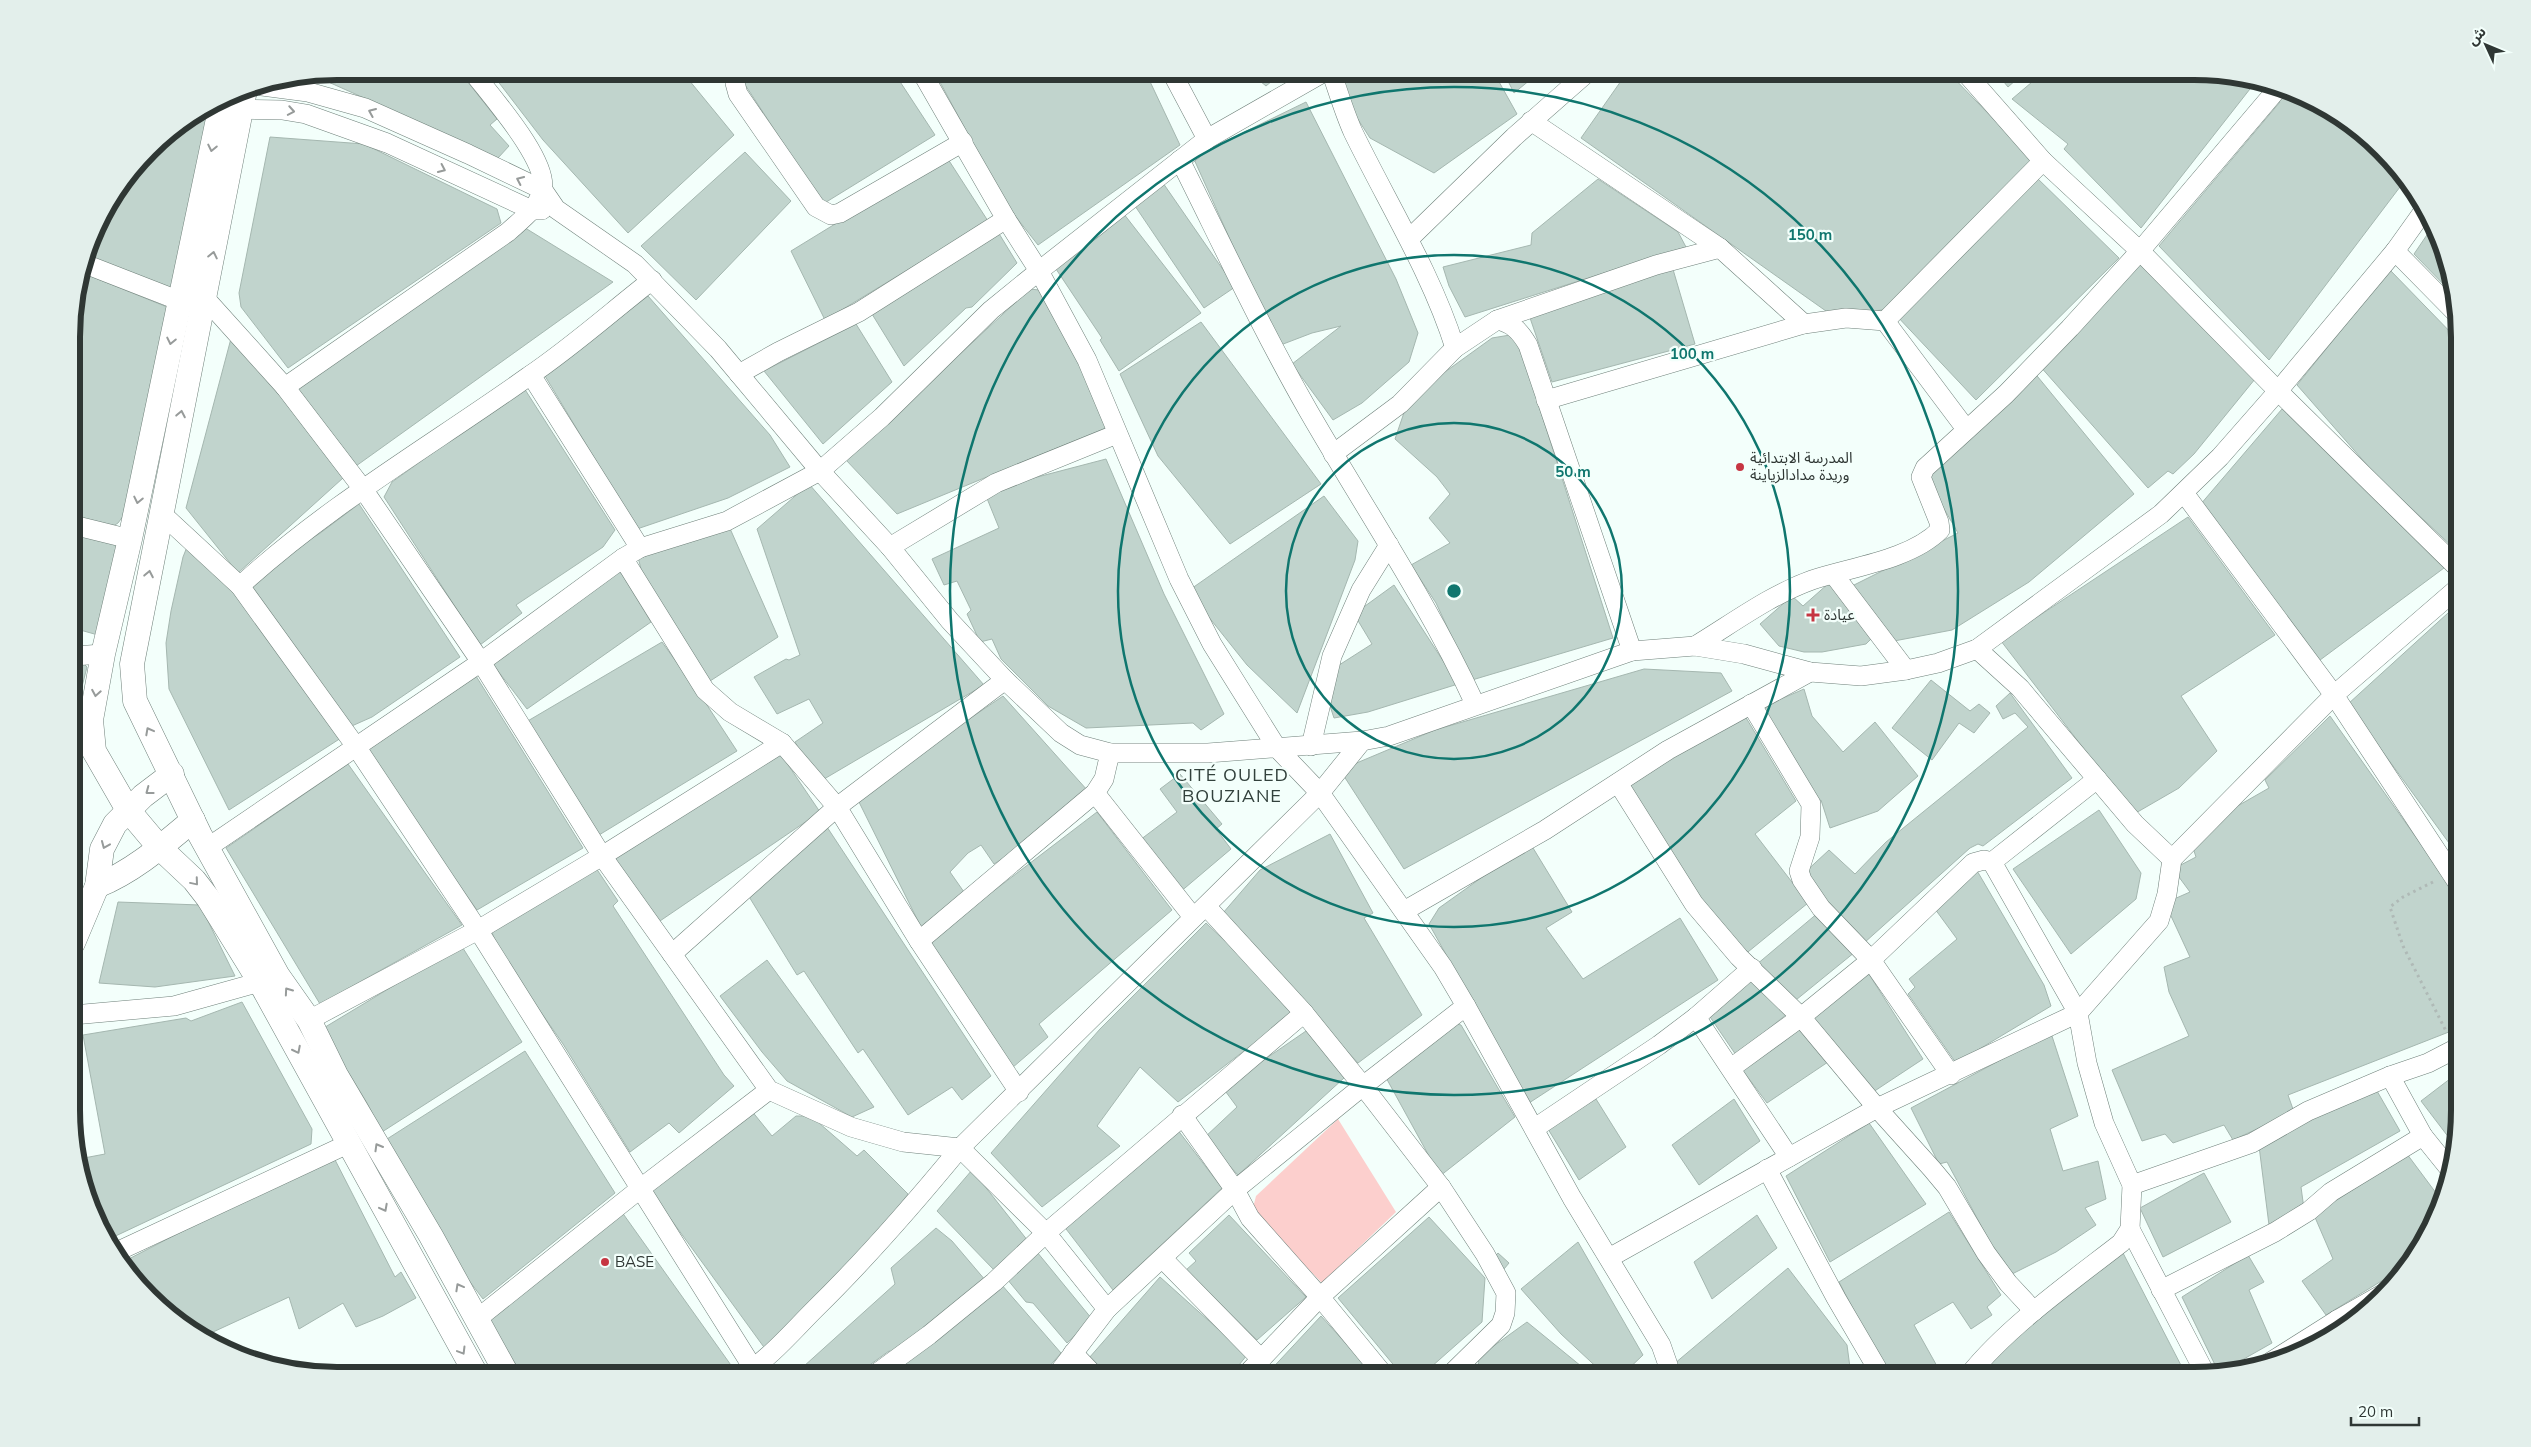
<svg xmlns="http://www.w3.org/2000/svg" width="2531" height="1447" font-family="Mulish,'Noto Sans Arabic',sans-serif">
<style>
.green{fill:#fccfcd}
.building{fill:#c1d4cd;stroke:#a5b7b0}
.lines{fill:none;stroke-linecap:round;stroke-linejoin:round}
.minor-casing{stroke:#6f807a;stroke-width:20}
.tertiary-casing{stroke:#6f807a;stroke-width:25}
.path{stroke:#afb9b6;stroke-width:3;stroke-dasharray:2.5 4;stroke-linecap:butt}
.minor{stroke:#fff;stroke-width:19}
.tertiary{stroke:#fff;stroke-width:24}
.oneway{stroke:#979b9a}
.ring{fill:none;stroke:#0f766e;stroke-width:2.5}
.poi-dot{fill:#c63642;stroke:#f3fffb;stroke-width:2}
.labels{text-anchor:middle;stroke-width:4.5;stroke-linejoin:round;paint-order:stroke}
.poi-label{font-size:15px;fill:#2f3734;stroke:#f3fffb;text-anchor:start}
.quarter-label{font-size:18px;letter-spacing:1px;fill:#32413c;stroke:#f3fffb}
.rim{fill:none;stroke:#2f3734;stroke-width:6}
.centre{fill:#0f766e;stroke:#f3fffb;stroke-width:2.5}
.ring-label{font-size:15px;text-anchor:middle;font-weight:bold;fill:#0f766e;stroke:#f3fffb;stroke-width:4.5;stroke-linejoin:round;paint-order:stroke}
</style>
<rect width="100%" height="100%" fill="#f3fffb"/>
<!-- green -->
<polygon class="green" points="1338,1119 1396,1212 1322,1283 1252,1212 1256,1196"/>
<!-- building -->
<g class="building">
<polygon points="337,71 459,71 497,119 490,125 509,146 498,158 315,76"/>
<polygon points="490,71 688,71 684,74 734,135 628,233 543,140"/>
<polygon points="748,71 893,71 935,135 823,204 740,77"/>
<polygon points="934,71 1145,71 1180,145 1038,245 1005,203"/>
<polygon points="1248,71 1284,71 1266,86"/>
<polygon points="1357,71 1493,71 1517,114 1434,173 1370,138 1339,90"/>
<polygon points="1503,71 1541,71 1514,93"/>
<polygon points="1628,71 1947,71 2036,163 1894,303 1882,310 1833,316 1581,138"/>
<polygon points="1995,71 2026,71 2008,87"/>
<polygon points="2045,71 2194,71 2257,80 2141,228 2064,149 2068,144 2012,99"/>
<polygon points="2282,89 2326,107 2369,137 2406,179 2269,360 2159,246 2280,102 2275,98"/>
<polygon points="1306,102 1396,279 1418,333 1409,362 1362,403 1333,420 1292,364 1341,326 1312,333 1278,346 1193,157"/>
<polygon points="199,114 210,116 171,288 88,256 99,219 162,137"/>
<polygon points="270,137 364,144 497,209 501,223 288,368 241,307 239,293"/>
<polygon points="745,152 791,201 696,300 641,246"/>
<polygon points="946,156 988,221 825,320 791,251"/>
<polygon points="2035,176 2119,258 1976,400 1895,314"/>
<polygon points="1598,179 1678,232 1686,247 1465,317 1449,286 1443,267 1531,245 1532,233"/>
<polygon points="1163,183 1235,287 1204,308 1133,203"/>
<polygon points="1120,209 1201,313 1119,371 1100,340 1102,338 1052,263"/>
<polygon points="522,226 613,282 356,466 296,387"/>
<polygon points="2433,226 2446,252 2454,295 2414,254"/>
<polygon points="998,232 1017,263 972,307 966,308 904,366 872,314"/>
<polygon points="2138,263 2255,379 2194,454 2173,474 2168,471 2148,488 2039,365"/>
<polygon points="1672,266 1695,344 1552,382 1528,312"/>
<polygon points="2390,270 2459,341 2458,552 2375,474 2297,385"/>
<polygon points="83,273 167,307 124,515 118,523 110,528 73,517 73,303"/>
<polygon points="1030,289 1039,290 1063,323 1108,427 897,514 846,460"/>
<polygon points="648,296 770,435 790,467 728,498 637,529 545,376"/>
<polygon points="1201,322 1321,484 1230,544 1158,456 1120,374"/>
<polygon points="856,324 892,382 823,444 764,371"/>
<polygon points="233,331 343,478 238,573 186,508"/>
<polygon points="1516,334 1613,638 1472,680 1436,603 1411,565 1450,543 1429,518 1450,494 1437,477 1395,439 1409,398 1492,338"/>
<polygon points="2033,371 2134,494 2029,582 1952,630 1894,641 1850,587 1958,533 1924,474"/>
<polygon points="524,388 615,530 603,547 516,605 522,613 480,645 384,497 392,482"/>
<polygon points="2282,409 2444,568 2316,663 2200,505"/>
<polygon points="1106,459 1164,594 1224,714 1201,730 1193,723 1086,728 1048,706 1001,659 992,639 980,642 967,614 971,610 957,581 944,585 932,559 999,528 984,491"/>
<polygon points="809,484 984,685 819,782 795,742 823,723 809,699 777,714 754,677 786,659 789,660 800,655 757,529"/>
<polygon points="1324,496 1358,541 1355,560 1297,713 1247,665 1188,591"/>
<polygon points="359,504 460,657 372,717 345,729 246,583 278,557 319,534"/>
<polygon points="2188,517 2275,635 2181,696 2217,751 2179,788 2134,814 2001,641"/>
<polygon points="728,524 778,637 707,683 645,585 637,553"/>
<polygon points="73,533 118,544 98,635 73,628"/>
<polygon points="191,537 202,542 341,738 229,810 169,689 166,643 171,611 183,557"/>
<polygon points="611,571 621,573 651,622 527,709 488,658"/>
<polygon points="1829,583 1873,637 1866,644 1822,652 1804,652 1779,646 1760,624 1792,596 1803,606"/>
<polygon points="1394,585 1458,684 1368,712 1334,718 1326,694 1336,667 1372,644 1354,614"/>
<polygon points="2459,603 2459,852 2457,854 2348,704"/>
<polygon points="662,642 703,699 737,751 599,835 526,722"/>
<polygon points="77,657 87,667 73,722 73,658"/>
<polygon points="1644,669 1721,673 1732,691 1404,869 1340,770 1435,730"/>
<polygon points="476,676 583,848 477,910 363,749"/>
<polygon points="1931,680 1970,711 1979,704 1990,713 1974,733 1959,723 1932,760 1892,728"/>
<polygon points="1804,689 1812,716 1843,752 1875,722 1918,776 1878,811 1830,828 1821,800 1814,802 1760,708"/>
<polygon points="2010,693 2072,778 1983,846 1978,844 1970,848 1864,943 1801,876 1829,850 1855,874 1886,842 2028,727 2015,713 2003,719 1996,706"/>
<polygon points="1003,696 1088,791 1033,839 994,864 981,845 968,853 950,872 964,892 921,927 856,796"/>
<polygon points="1745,716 1796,801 1755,834 1808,903 1743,956 1657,839 1625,786 1683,745"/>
<polygon points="2330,716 2459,898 2459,1028 2288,1095 2294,1112 2233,1140 2224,1125 2173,1143 2165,1134 2142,1141 2112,1070 2189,1036 2169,992 2164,967 2190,957 2165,903 2190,892 2173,869 2196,857 2193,848 2234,808 2269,788 2265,780"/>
<polygon points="778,750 820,812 657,923 612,855"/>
<polygon points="348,764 462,925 320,1004 226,848"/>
<polygon points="1180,774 1222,824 1216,829 1231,849 1179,893 1140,840 1177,812 1160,789"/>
<polygon points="2099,810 2141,873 2136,899 2071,954 2013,869"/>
<polygon points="1097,812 1172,910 1039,1024 1048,1037 1012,1068 928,941"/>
<polygon points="827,827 991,1076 962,1100 952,1087 908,1115 863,1049 858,1053 804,971 797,975 748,895"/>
<polygon points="1330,834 1373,913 1364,918 1422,1015 1358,1063 1260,956 1223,913 1260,870"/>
<polygon points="1530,843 1572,912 1546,928 1583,979 1680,918 1718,980 1529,1103 1429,924 1439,908"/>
<polygon points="596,868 618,901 613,906 724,1075 734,1086 679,1133 669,1123 630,1152 563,1044 500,953 491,930"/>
<polygon points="1976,869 2044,985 2051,1006 1956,1063 1908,994 1915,987 1909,979 1957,939 1935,909"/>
<polygon points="118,902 200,905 235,976 155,987 99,983"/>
<polygon points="1819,912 1855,952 1791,1004 1756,965"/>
<polygon points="1206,923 1244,959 1293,1013 1178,1102 1140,1067 1097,1126 1120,1146 1042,1207 991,1153 1100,1029"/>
<polygon points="461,945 522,1042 382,1132 367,1103 322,1029"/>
<polygon points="767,960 874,1107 852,1117 787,1081 762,1052 720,996"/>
<polygon points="1865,968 1923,1059 1867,1096 1814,1021 1814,1011"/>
<polygon points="1753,975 1787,1014 1736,1055 1708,1014"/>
<polygon points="242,1002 312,1129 311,1144 107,1240 91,1211 73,1144 73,1128 79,1126 84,1158 105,1154 83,1035 186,1018 191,1021"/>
<polygon points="1449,1022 1461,1025 1515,1117 1440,1176 1384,1074"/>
<polygon points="1798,1023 1828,1062 1767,1103 1741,1068"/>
<polygon points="1306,1031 1344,1078 1238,1175 1204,1138 1237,1107 1223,1088"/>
<polygon points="2051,1033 2078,1116 2050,1129 2063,1171 2098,1161 2106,1199 2085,1208 2096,1225 2056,1252 2008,1276 1947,1162 1939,1164 1911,1108"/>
<polygon points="525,1051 615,1193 483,1299 461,1270 387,1139"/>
<polygon points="2459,1072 2459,1127 2456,1147 2421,1101"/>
<polygon points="2373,1084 2400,1131 2301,1187 2304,1209 2269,1225 2259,1146"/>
<polygon points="1596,1099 1626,1147 1579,1180 1548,1129"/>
<polygon points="1734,1099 1760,1141 1699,1185 1672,1145"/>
<polygon points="751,1110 772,1136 796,1116 811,1116 857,1156 864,1150 908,1194 847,1273 766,1350 651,1192"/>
<polygon points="1869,1123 1926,1204 1830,1262 1786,1176"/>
<polygon points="1174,1125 1222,1188 1113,1290 1063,1225"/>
<polygon points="332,1154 395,1277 401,1272 416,1298 383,1316 356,1327 343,1303 299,1329 289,1297 213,1332 192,1331 162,1310 121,1263"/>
<polygon points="2407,1154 2442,1201 2424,1242 2406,1266 2326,1315 2302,1281 2333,1259 2314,1215"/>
<polygon points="972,1170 1028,1241 994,1270 937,1211"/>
<polygon points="2204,1173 2231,1222 2163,1257 2140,1208"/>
<polygon points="619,1208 733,1368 722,1376 523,1376 486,1316"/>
<polygon points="1949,1212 2001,1295 1987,1307 1992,1315 1971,1329 1953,1302 1914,1325 1942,1375 1888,1375 1839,1282"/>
<polygon points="1229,1215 1306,1297 1257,1340 1186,1270 1196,1261 1189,1253"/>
<polygon points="1757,1215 1777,1248 1712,1299 1694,1262"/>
<polygon points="1429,1217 1485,1278 1482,1322 1422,1375 1402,1375 1338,1298"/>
<polygon points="936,1228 952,1241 986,1281 893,1352 889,1351 860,1372 861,1373 858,1376 793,1376 895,1284 891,1268"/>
<polygon points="1578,1242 1643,1355 1622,1375 1605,1375 1561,1334 1521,1289"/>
<polygon points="1037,1252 1092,1319 1067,1343 1033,1303 1026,1302 1007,1279"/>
<polygon points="1498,1253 1509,1263 1504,1269 1493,1258"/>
<polygon points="2123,1253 2186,1375 1980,1375 2010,1342"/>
<polygon points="2248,1255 2264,1282 2249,1290 2272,1343 2219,1373 2182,1297"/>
<polygon points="1788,1268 1847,1345 1851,1375 1683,1375 1674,1364"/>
<polygon points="1160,1277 1247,1355 1231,1375 1108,1376 1089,1358"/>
<polygon points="1001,1284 1061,1353 1041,1376 885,1376"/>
<polygon points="1321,1316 1374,1375 1266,1375"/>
<polygon points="1527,1322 1592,1375 1465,1375 1479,1363 1477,1358"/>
</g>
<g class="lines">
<defs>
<g id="minor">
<polyline points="736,71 735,83 738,94 816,207 831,215 840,213 963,142"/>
<polyline points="1171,71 1207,139"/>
<path d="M 1331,71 C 1338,91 1344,112 1353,132 C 1387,202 1432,274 1455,348 L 1497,320 C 1512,323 1520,331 1528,345 L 1632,651"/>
<polyline points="262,86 308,92 365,108 468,154 543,190 556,209 635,264 718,349 820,471 890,547 950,621 1005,680 1061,733 1080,745 1110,753 1208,753 1362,741 1389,736 1632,651 1695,646 1744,654 1810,672 1861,676 1906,670 1938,663 1977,649 2161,514 2220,457 2278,391 2140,251 2043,161 1964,71"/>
<polyline points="227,109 282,110 306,114 387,143 532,210 542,210"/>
<polyline points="1531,121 1720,248 1804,324"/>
<path d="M 1180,160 C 1222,244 1262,330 1309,412 C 1365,509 1428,602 1475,704"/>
<polyline points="1409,239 1514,137 1589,71"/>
<polyline points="2395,251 2425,209"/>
<polyline points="85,264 180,301"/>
<path d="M 204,297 L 285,387 L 508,232 C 521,220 537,209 542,191 C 551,163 490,95 472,71"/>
<polyline points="2459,316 2395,251 2278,391 2459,569"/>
<polyline points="1497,320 1656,265 1720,248"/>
<polyline points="1885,321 2043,161"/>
<polyline points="739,374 778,352 859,312 1006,219 921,71"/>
<polyline points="531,375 640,548"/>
<polyline points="285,387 363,489 481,662 602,856 769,1090 851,1127 903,1142 960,1148 1320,793 1362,741"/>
<polyline points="1546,400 1804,324 1846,318 1885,321 1966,429"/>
<polyline points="1333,454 1400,404 1455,348"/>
<polyline points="161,513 240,586 357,748 478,930 758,1376"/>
<polyline points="73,525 130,539"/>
<polyline points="890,547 996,483 1117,434"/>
<polyline points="623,558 640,548 727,521 820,471 882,417 991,310 1039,271 1006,219"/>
<polyline points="1834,575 1906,670"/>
<path d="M 240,586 C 328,505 432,445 529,376 C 572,347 611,312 652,280"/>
<polyline points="2459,587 2334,695 2459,885"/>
<path d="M 1695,646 C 1733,623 1770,595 1812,580 C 1851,567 1910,560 1940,530 L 1939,522 L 1921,477 L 1925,468 L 2006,394 L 2070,328 L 2140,251 L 2279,87"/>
<polyline points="1977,649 2020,688 2135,824 2172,859"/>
<polyline points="73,656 103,654"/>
<polyline points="1751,704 1811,804 1810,837 1799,871 1802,880 1821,908 1871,960 1951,1075"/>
<polyline points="1311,746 1332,656 1361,590 1389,545"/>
<polyline points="1618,783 1694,904 1739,957 1801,1017 1877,1108 1932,1169 1947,1187 1986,1253 2008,1283 2034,1311"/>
<polyline points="1095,793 1193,917"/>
<polyline points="207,848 481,662 623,558 705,690 730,712 782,743 837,807 919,941 1019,1092"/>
<polyline points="1206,906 1304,1013 1363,1086 1466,1006 1443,967 1320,793 1277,748 1212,644 1179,579 1087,360 1039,271 1207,139 1326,71"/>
<polyline points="1404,911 1545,830 1668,750 1810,672"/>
<polyline points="919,941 1095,793 1104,779 1110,753"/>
<polyline points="672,954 837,807 1005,680"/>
<polyline points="1466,1006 1572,1198 1661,1345 1668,1365"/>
<polyline points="73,1015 174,1006 260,982"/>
<polyline points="1696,1017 1789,1157"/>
<polyline points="309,1020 478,930 602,856 782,743"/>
<polyline points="1731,1068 1801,1017 1871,960 1973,863 1984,860 1992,862"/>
<polyline points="1182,1115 1235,1190 1250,1218 1320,1297 1384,1375"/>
<polyline points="1535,1128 1659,1045 1696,1017 1752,968"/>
<polyline points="1767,1169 1836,1298 1881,1375"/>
<polyline points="2452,1172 2423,1136 2390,1076 2428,1063 2459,1047"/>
<polyline points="2132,1185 2252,1143 2308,1111 2390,1076"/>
<polyline points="2130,1229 2206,1375"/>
<polyline points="114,1253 350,1143"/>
<polyline points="1609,1258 1877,1108 2078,1013 1992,862 2097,779"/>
<polyline points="1163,1259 1261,1359"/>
<polyline points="2161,1290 2275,1232 2309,1211 2331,1192 2423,1136"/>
<polyline points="477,1319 641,1188 769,1090"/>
<polyline points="2343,1328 2337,1320 2386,1292"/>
<polyline points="1073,1353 1095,1376"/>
<polyline points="2264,1366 2337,1320"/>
<polyline points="1246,1375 1320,1297 1441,1187"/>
<path d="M 1969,1375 C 2007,1327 2072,1281 2121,1243 L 2130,1229 L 2132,1185 L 2104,1123 L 2087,1063 L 2078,1013 L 2159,921 L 2167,894 L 2172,859 L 2334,695 L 2184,493"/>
<path d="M 742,1376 C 770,1358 792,1332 815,1309 C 867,1258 914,1204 960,1148 L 1046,1233 L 1107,1309"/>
<polyline points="873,1376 929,1335 994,1282 1046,1233 1304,1013"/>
<polyline points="1056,1376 1107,1309 1235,1190 1363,1086 1441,1187 1485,1254 1506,1293 1505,1313 1501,1325 1450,1375"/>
</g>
<g id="tertiary">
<polyline points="245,90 132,664 135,701 200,835 278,976 309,1020 336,1075 431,1236 508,1376"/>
<polyline points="222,100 130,539 103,654 91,720 94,751 128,810 160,848 194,880 208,898 260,982 477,1376"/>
<path d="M 97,886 C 134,871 163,845 193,820"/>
<polyline points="73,943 97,886 102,849 115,824 143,796 172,774"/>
</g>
</defs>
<!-- minor casing -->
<use href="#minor" class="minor-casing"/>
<!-- tertiary casing -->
<use href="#tertiary" class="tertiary-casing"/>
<!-- path -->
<polyline class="path" points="2433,882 2403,897 2390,907 2403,946 2446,1031"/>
<!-- minor -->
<use href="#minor" class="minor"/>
<!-- tertiary -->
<use href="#tertiary" class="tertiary"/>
</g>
<!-- one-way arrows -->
<defs><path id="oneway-chevron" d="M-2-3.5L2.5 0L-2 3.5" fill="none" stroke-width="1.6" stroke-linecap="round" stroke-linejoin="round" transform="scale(1.25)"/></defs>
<g class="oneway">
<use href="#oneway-chevron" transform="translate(291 111) rotate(10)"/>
<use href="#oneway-chevron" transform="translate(372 112) rotate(-157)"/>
<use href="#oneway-chevron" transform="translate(212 148) rotate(102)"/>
<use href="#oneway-chevron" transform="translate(442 169) rotate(25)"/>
<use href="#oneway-chevron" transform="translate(520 180) rotate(-155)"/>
<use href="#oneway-chevron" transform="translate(213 255) rotate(-78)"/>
<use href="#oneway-chevron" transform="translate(171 341) rotate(102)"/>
<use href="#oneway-chevron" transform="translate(181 414) rotate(-79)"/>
<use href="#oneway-chevron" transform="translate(138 500) rotate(102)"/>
<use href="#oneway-chevron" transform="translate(149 574) rotate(-79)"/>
<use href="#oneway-chevron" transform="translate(96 693) rotate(100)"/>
<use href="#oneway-chevron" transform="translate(149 731) rotate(-118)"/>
<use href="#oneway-chevron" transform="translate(149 791) rotate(143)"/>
<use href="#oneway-chevron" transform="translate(105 845) rotate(113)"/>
<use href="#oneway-chevron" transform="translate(195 882) rotate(50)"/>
<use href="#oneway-chevron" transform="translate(288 991) rotate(-125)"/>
<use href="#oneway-chevron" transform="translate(297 1050) rotate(63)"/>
<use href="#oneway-chevron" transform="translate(378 1147) rotate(-120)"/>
<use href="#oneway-chevron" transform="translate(384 1208) rotate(62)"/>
<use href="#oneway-chevron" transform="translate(459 1287) rotate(-119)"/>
<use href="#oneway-chevron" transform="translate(462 1351) rotate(59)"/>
</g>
<!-- distance rings -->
<g class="ring">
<circle cx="1454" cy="591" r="168"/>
<circle cx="1454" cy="591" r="336"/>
<circle cx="1454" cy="591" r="504"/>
</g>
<!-- markers -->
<g class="poi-dot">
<circle cx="1740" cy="467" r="5"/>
<path d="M1810.5 607.5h5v5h5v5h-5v5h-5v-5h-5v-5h5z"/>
<circle cx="605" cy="1262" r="5"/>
</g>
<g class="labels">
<!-- poi labels -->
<g class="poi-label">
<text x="1750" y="463">المدرسة الابتدائية<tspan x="1750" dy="17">وريدة مدادالزياينة</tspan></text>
<text x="1824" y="620">عيادة</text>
<text x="615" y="1267">BASE</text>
</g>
<!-- quarter labels -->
<g class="quarter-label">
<text x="1232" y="781">CITÉ OULED<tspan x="1232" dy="21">BOUZIANE</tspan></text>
</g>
</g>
<!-- crop -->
<path d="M0 0H2531V1447H0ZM337 80H2194A257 257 0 0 1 2451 337V1110A257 257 0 0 1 2194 1367H337A257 257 0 0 1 80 1110V337A257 257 0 0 1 337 80Z" fill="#e3efeb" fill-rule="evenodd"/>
<path class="rim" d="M337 80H2194A257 257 0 0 1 2451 337V1110A257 257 0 0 1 2194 1367H337A257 257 0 0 1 80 1110V337A257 257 0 0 1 337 80Z"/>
<circle cx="1454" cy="591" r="8" class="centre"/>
<g class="ring-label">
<text x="1810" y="240">150 m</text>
<text x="1692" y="359">100 m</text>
<text x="1573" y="477">50 m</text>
</g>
<!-- north arrow -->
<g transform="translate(2486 45) rotate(314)" stroke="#f3fffb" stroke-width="4" paint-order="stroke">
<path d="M0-4L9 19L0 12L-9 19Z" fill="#2f3734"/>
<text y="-8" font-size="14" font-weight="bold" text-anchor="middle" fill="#2f3734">ش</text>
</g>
<!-- scale -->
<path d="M2351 1417v8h68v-8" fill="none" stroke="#2f3734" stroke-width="2.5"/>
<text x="2358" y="1417" font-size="15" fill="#2f3734" stroke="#f3fffb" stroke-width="4" paint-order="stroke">20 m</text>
</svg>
